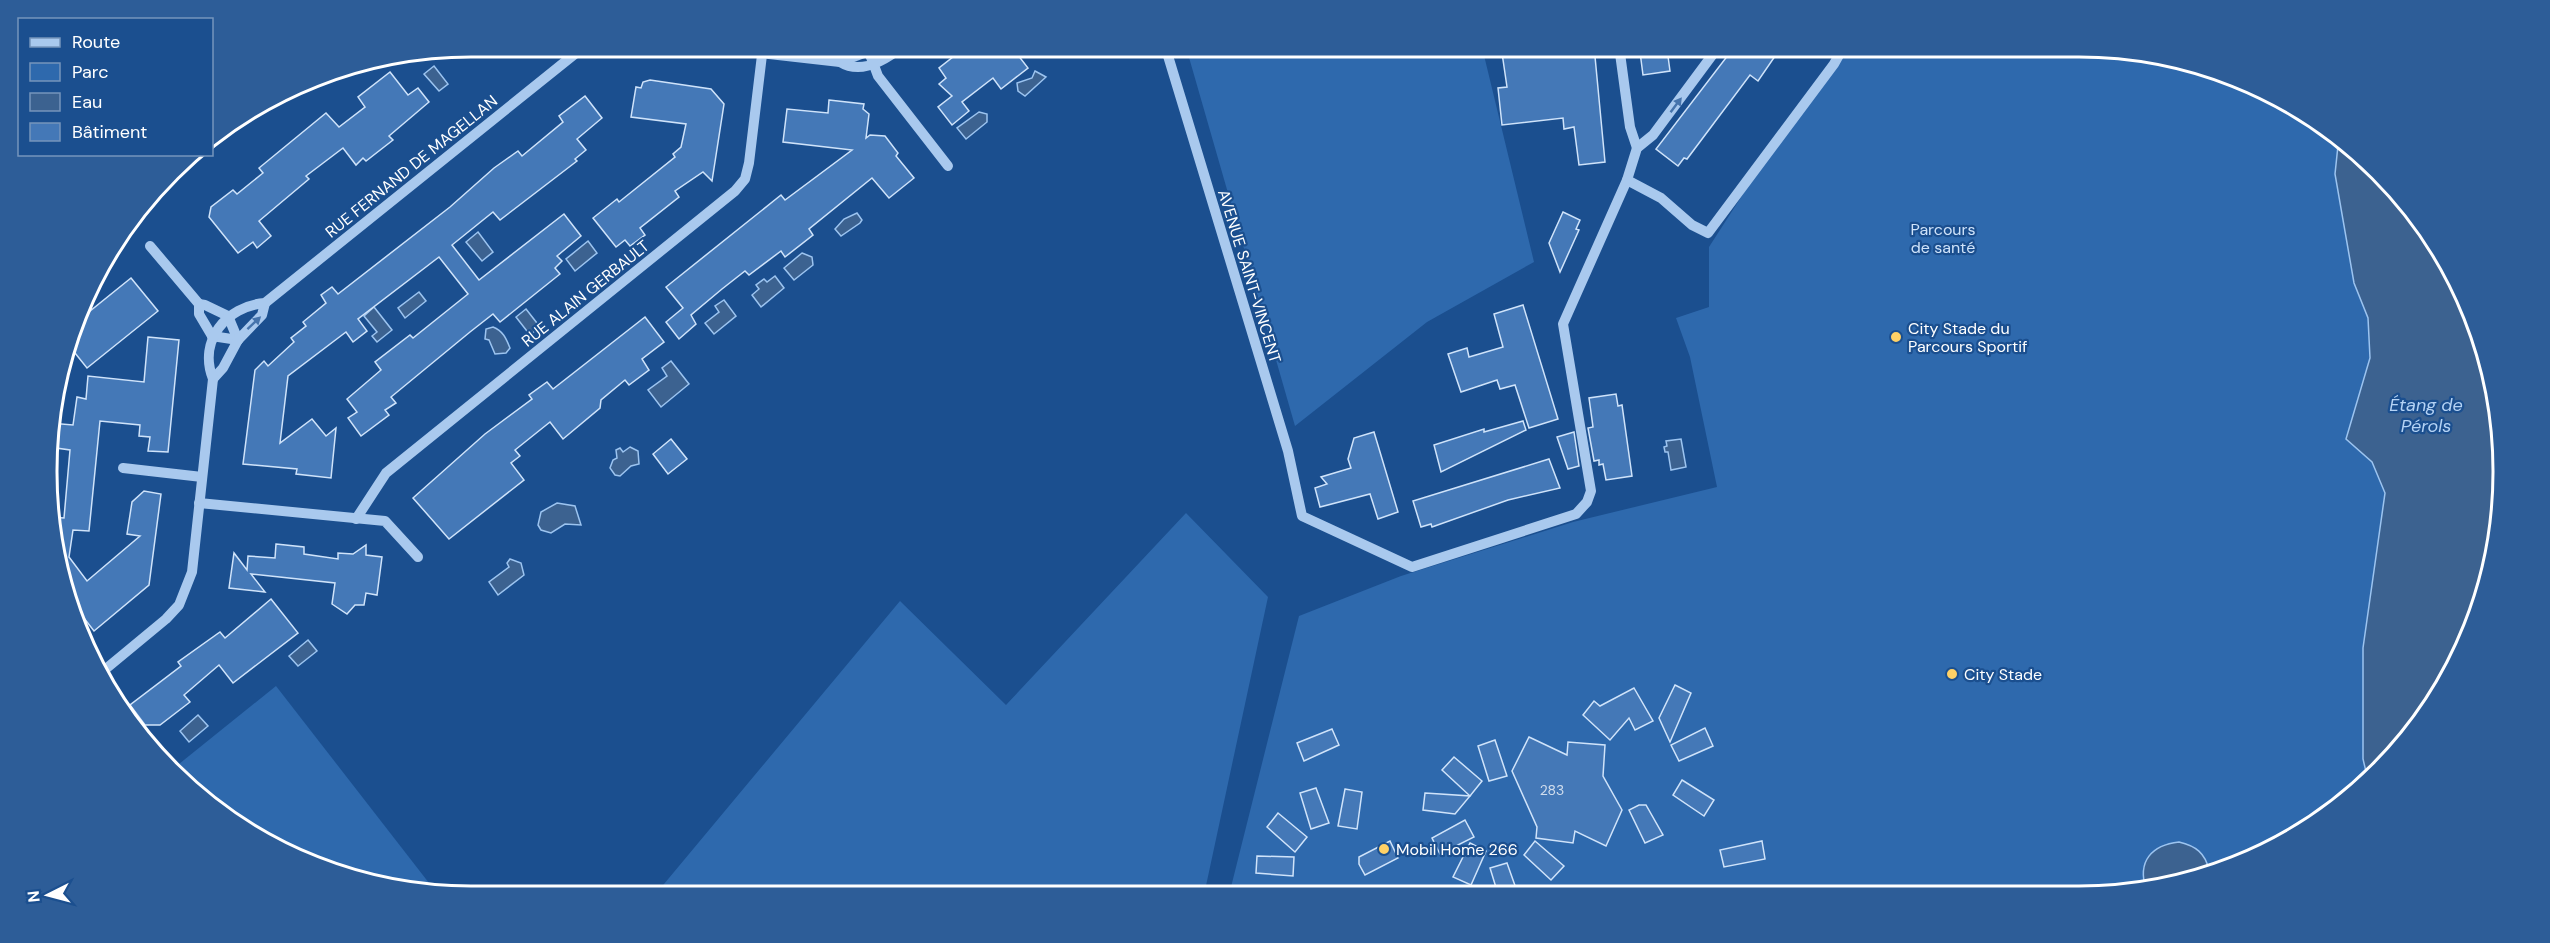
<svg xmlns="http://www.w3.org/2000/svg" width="2550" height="943" font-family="'DM Sans',sans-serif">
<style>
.green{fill:#2e69ad}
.water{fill:#3c6290;stroke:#9cc4f0;stroke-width:1.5}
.building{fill:#4478b7;stroke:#cfe3fa;stroke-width:1.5}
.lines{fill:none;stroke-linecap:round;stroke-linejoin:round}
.minor{stroke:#a9c9ee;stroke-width:10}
.oneway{fill:#4674ac}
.poi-dot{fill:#ffd166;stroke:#1b4f8f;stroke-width:2}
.labels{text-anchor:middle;stroke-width:4.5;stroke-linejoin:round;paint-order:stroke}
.number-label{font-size:14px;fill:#d0dded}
.street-label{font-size:16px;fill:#fff;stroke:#1b4f8f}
.park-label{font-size:16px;fill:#cfe3fa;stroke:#1b4f8f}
.poi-label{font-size:16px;fill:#fff;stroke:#1b4f8f;text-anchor:start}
.water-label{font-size:18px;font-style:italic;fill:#b5d3f5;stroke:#1b4f8f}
.rim{fill:none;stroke:#fff;stroke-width:3}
</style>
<rect width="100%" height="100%" fill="#1b4f8f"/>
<!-- green -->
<g class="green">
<polygon points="2078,46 2188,61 2266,90 2339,136 2335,174 2354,283 2368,318 2370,358 2346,439 2372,462 2385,493 2363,648 2363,759 2368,780 2359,791 2266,853 2134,893 1229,895 1299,616 1401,576 1573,522 1717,487 1690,357 1676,318 1709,307 1709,247 1790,121 1844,47"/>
<polygon points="1186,47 1482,47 1534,262 1427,322 1295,426"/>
<polygon points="1186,513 1268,597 1204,895 654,896 900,601 1006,705"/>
<polygon points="276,686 436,892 362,882 235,825 211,804 179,764"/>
</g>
<!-- water -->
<g class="water">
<polygon points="434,66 448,84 439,91 424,74"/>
<polygon points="1035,71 1046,77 1025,96 1018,91 1017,83 1032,78"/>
<polygon points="979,112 987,114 987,122 966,139 957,128"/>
<polygon points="2339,136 2398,191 2446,259 2481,335 2500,416 2503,499 2489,581 2446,684 2368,780 2363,759 2363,648 2385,493 2372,462 2346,439 2370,358 2368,318 2354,283 2335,174"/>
<polygon points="857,213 862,220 860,223 841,236 835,229 844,219"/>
<polygon points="478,232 493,252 482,261 466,242"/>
<polygon points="588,241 597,253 575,271 566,259"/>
<polygon points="802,253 812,257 813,265 794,280 784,268"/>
<polygon points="775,276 784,288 761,307 752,295 759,289 756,285 764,279 767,282"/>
<polygon points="419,292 426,301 405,318 398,308"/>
<polygon points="724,300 736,316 714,334 705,323 719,312 715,306"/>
<polygon points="374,307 392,330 377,342 372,336 377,332 364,316"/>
<polygon points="526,309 540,327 530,335 516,317"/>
<path d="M 493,327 C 503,331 506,338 510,348 L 506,353 L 495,354 L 489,340 L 485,339 L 486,329 Z"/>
<polygon points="671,361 689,384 661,407 648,390 667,376 662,368"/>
<polygon points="1681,439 1686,467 1671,470 1668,452 1665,452 1664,447 1667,446 1666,441"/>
<polygon points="630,447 638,451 639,464 631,466 620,476 615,475 610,468 613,460 617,458 616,450 620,448 623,452"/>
<polygon points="557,503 575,506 581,525 565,524 551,533 541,530 538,525 541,512"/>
<polygon points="510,559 521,563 524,575 498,595 489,582 509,567 507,563"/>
<polygon points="308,640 317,651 298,666 289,656"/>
<polygon points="198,715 208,726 189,742 180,731"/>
<path d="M 2179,842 C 2196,846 2205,853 2209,870 L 2146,889 C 2137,861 2152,845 2179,842 Z"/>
</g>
<!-- building -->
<g class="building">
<polygon points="967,46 1011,46 1028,68 1001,89 993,78 962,102 969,111 952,125 938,107 952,96 939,84 946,78 939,68"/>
<polygon points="1501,46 1528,46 1528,49 1594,46 1605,162 1579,165 1574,127 1564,129 1563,118 1502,125 1498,88 1507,87"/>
<polygon points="1735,46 1782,46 1758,81 1750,75 1687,159 1684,158 1678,166 1656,149"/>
<polygon points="1667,49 1670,71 1643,75 1640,52"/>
<polygon points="390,72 408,95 418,88 429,102 389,136 393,140 366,161 363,158 356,165 343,148 306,176 309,179 259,221 271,236 257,248 253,242 238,253 209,217 211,207 233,190 237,194 263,173 259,168 326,113 339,127 365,107 358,97"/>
<polygon points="650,80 711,89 724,104 712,181 703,172 675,191 679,197 640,228 645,235 630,246 625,240 616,247 593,218 617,199 619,202 675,157 673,154 681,147 686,124 631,117 636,87 641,88 643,82"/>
<polygon points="585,96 602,118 577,139 586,150 575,159 577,161 500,220 493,212 452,245 479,280 564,214 581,236 557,256 562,261 555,268 560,274 500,322 493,314 470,332 391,397 396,403 385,410 389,415 361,436 348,418 357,412 347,399 381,370 375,362 410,335 413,338 468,294 439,257 358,319 367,331 353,342 346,332 288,376 280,443 312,419 326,436 336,428 331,478 296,474 297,469 243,464 255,370 264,361 268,366 294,342 291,338 306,326 303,322 326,303 321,295 332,287 338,294 450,207 494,168 518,151 522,156 563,122 559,116"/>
<polygon points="829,100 864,104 863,109 869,114 866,138 870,135 885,136 898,153 896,156 914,178 889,198 872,178 809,229 813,235 785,257 781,251 749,275 745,271 722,289 691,315 696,324 679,339 666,322 683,308 666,287 781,195 785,200 852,150 783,142 787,109 828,113"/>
<polygon points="1563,212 1580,220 1576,229 1579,230 1560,272 1549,243"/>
<polygon points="131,278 158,311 87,368 71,348 79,320"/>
<polygon points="1523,305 1558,419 1529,428 1515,385 1500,389 1497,380 1461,392 1448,354 1467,348 1469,357 1503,347 1494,314"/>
<polygon points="645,317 664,342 642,359 649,370 629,385 625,380 601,400 600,408 563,439 550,422 515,450 520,456 511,463 524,480 449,539 413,498 485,434 532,399 529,395 547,382 553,389"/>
<polygon points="148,337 179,340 168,452 148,451 150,437 139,436 140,425 100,421 89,531 73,530 69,557 87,581 140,536 127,534 132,502 144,491 161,494 149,585 94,631 70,600 61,581 50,517 64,518 70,450 49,447 50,423 73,425 77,397 86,399 88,376 144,382"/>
<polygon points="1616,394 1618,406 1622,405 1632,476 1606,480 1603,464 1599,465 1599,460 1594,461 1588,428 1593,427 1589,398"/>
<polygon points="1523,421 1526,430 1441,472 1434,445 1484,429 1484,432"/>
<polygon points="1374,432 1398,512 1378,519 1370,494 1320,507 1315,488 1327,484 1321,477 1351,468 1348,459 1354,438"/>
<polygon points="1574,432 1579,466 1568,469 1557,437"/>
<polygon points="671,439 687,459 668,474 653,454"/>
<polygon points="1549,459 1560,488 1508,500 1432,527 1431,524 1421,527 1413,501"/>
<polygon points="276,544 304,547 304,554 338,559 338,553 353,554 366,545 366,555 382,557 377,595 366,593 364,605 355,605 347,614 332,604 335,583 251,574 265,592 229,588 234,553 247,570 248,556 275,558"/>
<polygon points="271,599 298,633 233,683 219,665 184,695 190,702 160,725 145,725 130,705 181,666 178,662 220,632 225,638"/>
<polygon points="1675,685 1691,693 1670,742 1659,718"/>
<polygon points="1634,688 1653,721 1635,730 1629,718 1610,740 1583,715 1594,701 1600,706"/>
<polygon points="1705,728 1713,746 1679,761 1671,745"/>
<polygon points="1332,729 1339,745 1304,761 1297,743"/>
<polygon points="1529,737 1567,755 1568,742 1605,745 1603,776 1622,810 1606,846 1575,831 1573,843 1536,838 1537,827 1512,771"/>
<polygon points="1495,740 1507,776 1489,781 1478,746"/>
<polygon points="1454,757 1482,781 1470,796 1442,770"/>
<polygon points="1682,780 1714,800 1704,816 1673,795"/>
<polygon points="1316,788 1329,823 1311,829 1300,793"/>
<polygon points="1345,789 1362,792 1357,829 1338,826"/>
<polygon points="1425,793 1470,796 1455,814 1423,810"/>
<polygon points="1639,805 1646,805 1663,835 1645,843 1629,810"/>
<polygon points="1278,813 1307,837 1295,852 1267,827"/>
<polygon points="1465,820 1474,837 1440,854 1432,838"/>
<polygon points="1390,841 1398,858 1365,875 1359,864 1359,857"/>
<polygon points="1535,841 1564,866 1551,880 1524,855"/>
<polygon points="1762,841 1765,859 1724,867 1720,850"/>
<polygon points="1470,843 1486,851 1471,885 1453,877"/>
<polygon points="1257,856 1294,857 1293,876 1256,873"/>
<polygon points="1507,863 1518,894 1498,894 1490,868"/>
</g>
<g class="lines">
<!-- minor -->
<g class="minor">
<polyline points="639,46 661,46"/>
<path d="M 698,46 L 840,62 C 861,75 886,60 903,46"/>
<polyline points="1165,46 1288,451 1302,516 1412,567 1576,514 1587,502 1591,491 1563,324 1627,180 1637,148 1653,135 1719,46"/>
<polyline points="1619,46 1630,127 1637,148"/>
<polyline points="869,52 878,76 948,166"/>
<polyline points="840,62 882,46"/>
<polyline points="1627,180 1661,198 1692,225 1708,233 1834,64 1844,46"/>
<polyline points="150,246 199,304 199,314 212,336"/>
<polyline points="199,304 205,305 228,316"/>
<polyline points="228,316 238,340"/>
<polyline points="212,336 238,340"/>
<polyline points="213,379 223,368 238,340 262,315 265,303"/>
<polyline points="123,468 202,477"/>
<polyline points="199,503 385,521 418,557"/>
<polyline points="356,519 386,473 735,191 745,179 749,163 762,55"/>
<path d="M 102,672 L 166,619 L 179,605 L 192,572 L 213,379 C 198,341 226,306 265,303 L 576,53 L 608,46"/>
</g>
</g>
<!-- one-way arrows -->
<defs><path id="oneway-solid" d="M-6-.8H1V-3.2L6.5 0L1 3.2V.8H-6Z" transform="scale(1.5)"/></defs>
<g class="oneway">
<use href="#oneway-solid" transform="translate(1676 105) rotate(-53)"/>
<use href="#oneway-solid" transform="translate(254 323) rotate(-43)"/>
</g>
<!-- markers -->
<g class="poi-dot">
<circle cx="1896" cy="337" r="6"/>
<circle cx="1952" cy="674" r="6"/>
<circle cx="1384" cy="849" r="6"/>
</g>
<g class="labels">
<!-- number labels -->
<g class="number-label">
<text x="1552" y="795">283</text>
</g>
<!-- street labels -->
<g class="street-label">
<text transform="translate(411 166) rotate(-39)" y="6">RUE FERNAND DE MAGELLAN</text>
<text transform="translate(1250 276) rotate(73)" y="6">AVENUE SAINT-VINCENT</text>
<text transform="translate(585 293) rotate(-39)" y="6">RUE ALAIN GERBAULT</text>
</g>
<!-- park labels -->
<g class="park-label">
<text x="1943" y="235">Parcours<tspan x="1943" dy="18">de santé</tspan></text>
</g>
<!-- poi labels -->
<g class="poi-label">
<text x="1908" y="334">City Stade du<tspan x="1908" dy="18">Parcours Sportif</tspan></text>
<text x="1964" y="680">City Stade</text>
<text x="1396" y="855">Mobil Home 266</text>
</g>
<!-- water labels -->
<g class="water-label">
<text x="2426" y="411">Étang de<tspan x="2426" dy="21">Pérols</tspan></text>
</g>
</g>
<!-- crop -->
<path d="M0 0H2550V943H0ZM471 57H2079A414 414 0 0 1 2493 471V472A414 414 0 0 1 2079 886H471A414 414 0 0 1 57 472V471A414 414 0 0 1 471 57Z" fill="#2d5d98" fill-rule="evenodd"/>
<path class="rim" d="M471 57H2079A414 414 0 0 1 2493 471V472A414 414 0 0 1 2079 886H471A414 414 0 0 1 57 472V471A414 414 0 0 1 471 57Z"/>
<!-- legend -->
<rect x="18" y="18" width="195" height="138" fill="#1b4f8f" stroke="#7695bc" stroke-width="1.5"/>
<rect x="30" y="38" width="30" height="9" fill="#a9c9ee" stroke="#7695bc" stroke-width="1.5"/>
<text x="72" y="48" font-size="18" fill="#ffffff">Route</text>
<rect x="30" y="63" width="30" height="18" fill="#2e69ad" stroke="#7695bc" stroke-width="1.5"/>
<text x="72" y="78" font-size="18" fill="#ffffff">Parc</text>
<rect x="30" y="93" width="30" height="18" fill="#3c6290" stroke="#7695bc" stroke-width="1.5"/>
<text x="72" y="108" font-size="18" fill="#ffffff">Eau</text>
<rect x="30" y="123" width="30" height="18" fill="#4478b7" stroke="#7695bc" stroke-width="1.5"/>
<text x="72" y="138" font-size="18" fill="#ffffff">Bâtiment</text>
<!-- north arrow -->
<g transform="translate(48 895) rotate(264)" stroke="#1b4f8f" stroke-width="4.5" paint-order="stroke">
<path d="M0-4.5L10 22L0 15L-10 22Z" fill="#ffffff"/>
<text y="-9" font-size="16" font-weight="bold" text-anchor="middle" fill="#ffffff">N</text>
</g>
</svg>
